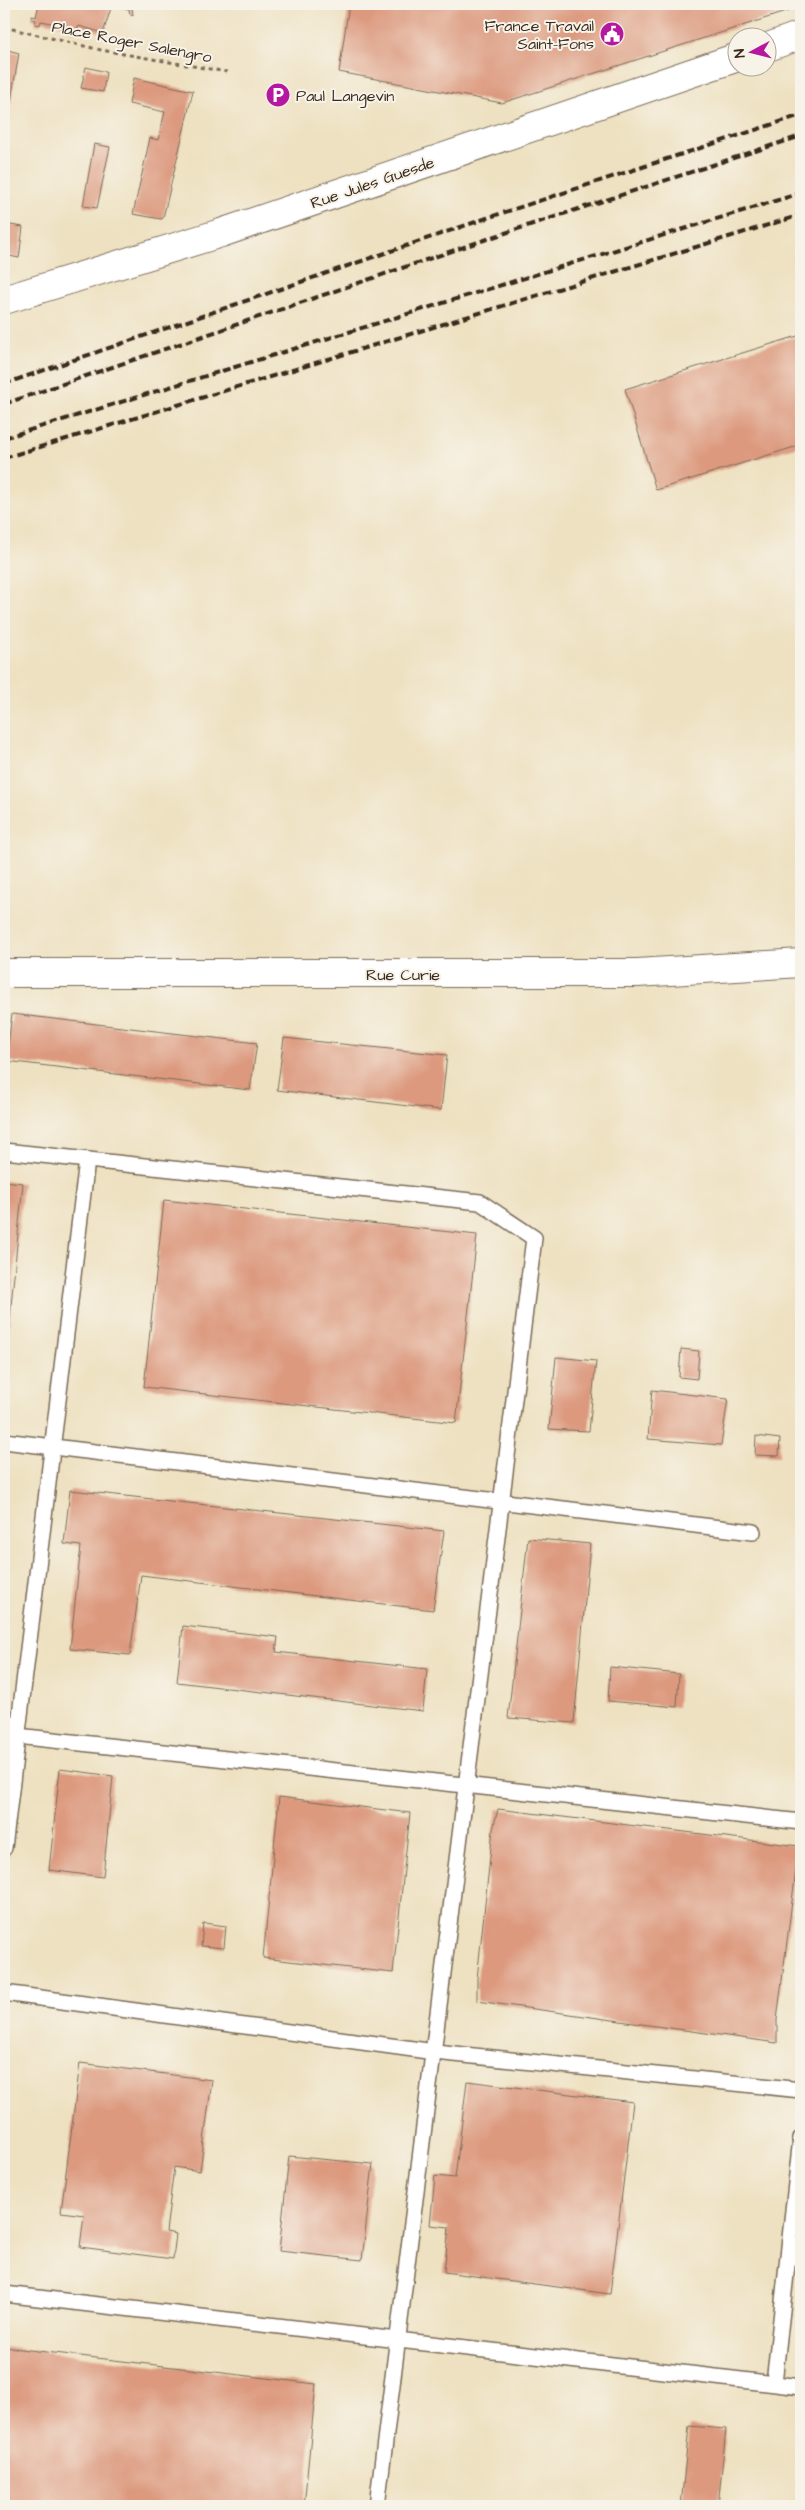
<svg xmlns="http://www.w3.org/2000/svg" width="805" height="2510" font-family="'Architects Daughter',sans-serif">
<style>
.building{fill:#dc997e}
.lines{fill:none;stroke-linecap:round;stroke-linejoin:round}
.service-casing{stroke:#7a6a57;stroke-width:18}
.minor-casing{stroke:#7a6a57;stroke-width:30}
.path{stroke:#7a6a57;stroke-width:3;stroke-dasharray:4 4;stroke-linecap:butt}
.service{stroke:#fff;stroke-width:15}
.minor{stroke:#fff;stroke-width:28}
.rail{stroke:#3b2a1e;stroke-width:4;stroke-dasharray:8 4;stroke-linecap:butt}
.labels{text-anchor:middle;stroke-width:4;stroke-linejoin:round;paint-order:stroke}
.poi-label{font-size:16px;fill:#3b2a1e;stroke:#f7f3e8;text-anchor:end}
.street-label{font-size:16px;fill:#3b2a1e;stroke:#f7f3e8}
</style>
<rect width="100%" height="100%" fill="#f7f3e8"/>
<filter id="ink" filterUnits="userSpaceOnUse"><feTurbulence type="fractalNoise" baseFrequency=".02" numOctaves="2"/><feDisplacementMap in="SourceGraphic" scale="10" xChannelSelector="R" yChannelSelector="G"/><feConvolveMatrix kernelMatrix="1 2 1 2 8 2 1 2 1" color-interpolation-filters="sRGB"/></filter>
<filter id="wash" filterUnits="userSpaceOnUse"><feTurbulence type="fractalNoise" baseFrequency=".0096" numOctaves="4" result="noise"/><feDisplacementMap in="SourceGraphic" scale="20" xChannelSelector="R" yChannelSelector="G"/><feGaussianBlur stdDeviation="1.12" result="paint"/><feColorMatrix in="noise" values="0 0 0 0 0 0 0 0 0 0 0 0 0 0 0 0 0 1.4 0 .05"/><feComposite in="paint" operator="in"/></filter>
<g filter="url(#wash)">
<rect width="100%" height="100%" fill="#eee1c1"/>
<g id="blocks">
<!-- building -->
<g class="building">
<polygon points="39,4 138,4 132,8 133,15 130,14 129,9 112,5 103,33 79,26 75,32 70,32 71,27 41,21 40,25 35,24 36,20 32,19 32,16 36,17"/>
<polygon points="349,4 801,4 801,7 502,103 339,72"/>
<polygon points="4,49 19,53 5,136 4,136"/>
<polygon points="86,67 106,72 103,92 81,88"/>
<polygon points="134,78 193,91 163,218 161,219 133,214 150,138 158,140 165,112 129,104"/>
<polygon points="94,144 110,147 97,208 83,206"/>
<polygon points="4,224 23,227 19,258 4,255"/>
<polygon points="801,335 801,445 656,490 625,389"/>
<polygon points="12,1014 257,1043 250,1090 6,1061"/>
<polygon points="284,1038 447,1055 441,1110 277,1090"/>
<polygon points="4,1181 23,1183 7,1347 4,1347"/>
<polygon points="164,1200 477,1235 456,1423 144,1387"/>
<polygon points="681,1349 699,1351 697,1379 679,1377"/>
<polygon points="556,1357 596,1361 589,1431 549,1429"/>
<polygon points="652,1390 728,1399 721,1445 648,1439"/>
<polygon points="756,1436 780,1439 779,1456 755,1455"/>
<polygon points="70,1490 444,1531 433,1610 141,1575 130,1655 70,1649 81,1546 64,1544"/>
<polygon points="528,1538 590,1544 574,1723 508,1718"/>
<polygon points="183,1626 278,1637 276,1652 427,1669 423,1711 177,1682"/>
<polygon points="610,1667 679,1674 677,1707 608,1701"/>
<polygon points="60,1769 113,1776 103,1877 49,1870"/>
<polygon points="279,1797 410,1813 393,1973 263,1958"/>
<polygon points="498,1809 799,1846 777,2020 777,2043 477,2001 477,1979 493,1829"/>
<polygon points="203,1923 226,1926 224,1948 201,1946"/>
<polygon points="80,2063 212,2080 200,2171 174,2167 166,2232 176,2234 173,2259 80,2247 84,2215 61,2212"/>
<polygon points="467,2081 633,2102 610,2294 444,2272 449,2227 430,2225 435,2176 455,2178"/>
<polygon points="289,2156 373,2164 362,2260 279,2251"/>
<polygon points="4,2347 316,2384 304,2506 4,2506"/>
<polygon points="689,2426 726,2429 718,2506 681,2506"/>
</g>
</g>
</g>
<g filter="url(#ink)">
<use href="#blocks" fill-opacity="0" stroke="#7a6a57" stroke-width="1"/>
<g class="lines">
<defs>
<g id="service">
<polyline points="4,1151 480,1202 534,1238 377,2506"/>
<polyline points="4,1441 753,1532"/>
<polyline points="17,1736 801,1822"/>
<polyline points="4,1848 87,1160"/>
<polyline points="4,1993 435,2052 801,2090"/>
<polyline points="4,2294 801,2387"/>
<polyline points="774,2383 801,2138"/>
</g>
<g id="minor">
<polyline points="768,47 801,35"/>
<polyline points="4,300 221,233 738,57"/>
<polyline points="4,973 637,973 801,963"/>
</g>
</defs>
<!-- service casing -->
<use href="#service" class="service-casing"/>
<!-- minor casing -->
<use href="#minor" class="minor-casing"/>
<!-- path -->
<polyline class="path" points="4,27 101,50 227,72"/>
<!-- service -->
<use href="#service" class="service"/>
<!-- minor -->
<use href="#minor" class="minor"/>
<!-- rail -->
<g class="rail">
<polyline points="4,384 487,218 801,115"/>
<polyline points="4,404 493,237 801,136"/>
<polyline points="4,438 801,193"/>
<polyline points="4,458 801,215"/>
</g>
</g>
</g>
<!-- icons -->
<defs>
<symbol id="civic-disc" viewBox="-11 -11 22 22"><circle r="9.5" fill="#b5179e" stroke="#f7f3e8"/><path d="M-.6-6.5H3V-4.5H.6V-3L4-1V1h2V6H-6V1h2V-1L-.6-3ZM-1.2 2.5V6h2.4V2.5Z" fill="#fff"/></symbol>
<symbol id="parking-disc" viewBox="-11 -11 22 22"><circle r="9.5" fill="#b5179e" stroke="#f7f3e8"/><path d="M-3.5-5.5H1a3.5 3.5 0 0 1 0 7H-1V5.5H-3.5ZM-1-3.4V-.6H.8a1.4 1.4 0 0 0 0-2.8Z" fill="#fff"/></symbol>
</defs>
<g fill-rule="evenodd">
<use href="#civic-disc" x="598" y="20" width="28" height="28"/>
<use href="#parking-disc" x="264" y="81" width="28" height="28"/>
</g>
<g class="labels">
<!-- poi labels -->
<g class="poi-label">
<text x="594" y="31">France Travail<tspan x="594" dy="18">Saint-Fons</tspan></text>
<text x="296" y="101" text-anchor="start">Paul Langevin</text>
</g>
<!-- street labels -->
<g class="street-label">
<text transform="translate(132 41) rotate(11)" y="6">Place Roger Salengro</text>
<text transform="translate(372 182) rotate(-19)" y="6">Rue Jules Guesde</text>
<text x="403" y="980">Rue Curie</text>
</g>
</g>
<!-- margin -->
<rect width="805" height="2510" fill="none" stroke="#f7f3e8" stroke-width="20"/>
<!-- north arrow -->
<g transform="translate(752 52) rotate(263)"><circle r="24" fill="#f7f3e8" stroke="#aca397"/>
<path d="M0-4L9 19L0 12L-9 19Z" fill="#b5179e"/>
<text y="-8" font-size="14" font-weight="bold" text-anchor="middle" fill="#3b2a1e">N</text>
</g>
</svg>
